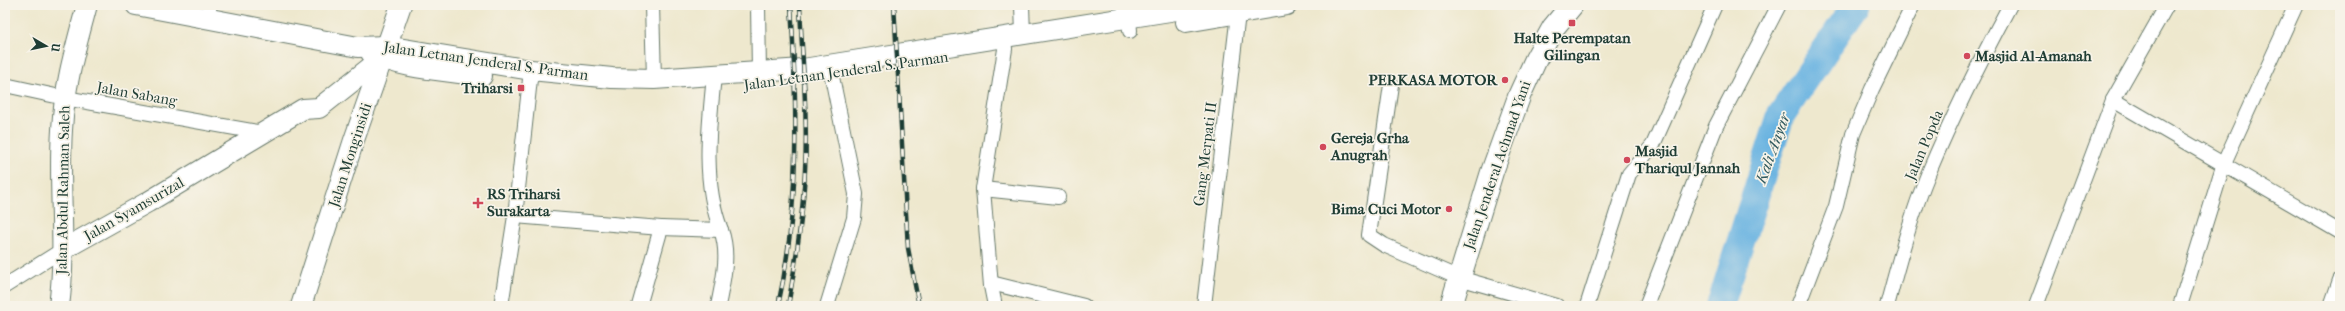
<svg xmlns="http://www.w3.org/2000/svg" width="2345" height="311" font-family="'IM FELL French Canon',serif">
<style>
.lines{fill:none;stroke-linecap:round;stroke-linejoin:round}
.river{stroke:#69b3e1;stroke-width:28}
.minor-casing{stroke:#67796a;stroke-width:16}
.secondary-casing{stroke:#67796a;stroke-width:22}
.primary-casing{stroke:#67796a;stroke-width:24}
.minor{stroke:#fff;stroke-width:14}
.secondary{stroke:#fff;stroke-width:20}
.primary{stroke:#fff;stroke-width:22}
.rail-casing{stroke:#1f3d34;stroke-width:4.5}
.rail{stroke:#f7f3e8;stroke-width:3;stroke-dasharray:9;stroke-linecap:butt}
.poi-dot{fill:#d1495b;stroke:#f7f3e8;stroke-width:1.5}
.labels{text-anchor:middle;stroke-width:3.5;stroke-linejoin:round;paint-order:stroke}
.poi-label{font-size:15px;font-weight:bold;fill:#1f3d34;stroke:#f7f3e8;text-anchor:start}
.street-label{font-size:15px;fill:#1f3d34;stroke:#f7f3e8}
.water-label{font-size:16px;font-style:italic;fill:#325a5f;stroke:#f7f3e8}
</style>
<rect width="100%" height="100%" fill="#f7f3e8"/>
<filter id="ink" filterUnits="userSpaceOnUse"><feTurbulence type="fractalNoise" baseFrequency=".025" numOctaves="2"/><feDisplacementMap in="SourceGraphic" scale="8" xChannelSelector="R" yChannelSelector="G"/><feConvolveMatrix kernelMatrix="1 2 1 2 8 2 1 2 1" color-interpolation-filters="sRGB"/></filter>
<filter id="wash" filterUnits="userSpaceOnUse"><feTurbulence type="fractalNoise" baseFrequency=".012" numOctaves="4" result="noise"/><feDisplacementMap in="SourceGraphic" scale="16" xChannelSelector="R" yChannelSelector="G"/><feGaussianBlur stdDeviation="0.9" result="paint"/><feColorMatrix in="noise" values="0 0 0 0 0 0 0 0 0 0 0 0 0 0 0 0 0 1.4 0 .05"/><feComposite in="paint" operator="in"/></filter>
<g filter="url(#wash)">
<rect width="100%" height="100%" fill="#eee8ce"/>
<g class="lines">
<!-- river -->
<polyline class="river" points="1720,306 1781,115 1856,5"/>
</g>
</g>
<g filter="url(#ink)">
<g class="lines">
<defs>
<g id="minor">
<polyline points="652,5 654,79"/>
<polyline points="758,5 759,73"/>
<polyline points="1022,5 1023,35"/>
<polyline points="1128,5 1130,31"/>
<polyline points="207,17 210,5"/>
<polyline points="5,85 65,98 263,133"/>
<polyline points="1391,85 1369,235 1384,245 1459,278 1557,306"/>
<polyline points="2113,100 2340,232"/>
<polyline points="983,189 1058,197"/>
<polyline points="515,216 661,228"/>
<polyline points="991,283 1084,306"/>
<polyline points="5,286 64,249"/>
<polyline points="501,306 515,216 531,70"/>
<path d="M 639,306 L 661,228 L 721,230 C 702,181 709,126 714,76"/>
<path d="M 718,306 C 723,280 730,255 721,230"/>
<polyline points="827,306 854,218 856,194 832,77"/>
<polyline points="995,306 991,286 983,189 1005,49 1004,38"/>
<polyline points="1204,306 1239,5"/>
<polyline points="1587,306 1629,174 1653,145 1715,5"/>
<polyline points="1646,306 1716,126 1779,5"/>
<polyline points="1798,306 1836,206 1853,134 1872,89 1913,5"/>
<path d="M 1887,306 C 1899,261 1911,215 1929,172 C 1953,115 1981,59 2010,5"/>
<polyline points="2036,306 2113,100 2167,5"/>
<polyline points="2180,306 2224,163 2296,5"/>
<polyline points="2331,306 2340,280"/>
</g>
<g id="secondary">
<polyline points="136,5 358,47 386,46 531,70 612,78 654,79 803,69 1208,5"/>
<polyline points="1186,22 1287,5"/>
<path d="M 371,53 C 404,70 446,70 482,76"/>
<polyline points="64,249 148,202 303,109 319,108 382,58"/>
<path d="M 59,306 C 67,247 58,189 62,130 C 64,87 76,46 87,5"/>
<polyline points="301,306 354,140 401,5"/>
</g>
<polyline id="primary" points="1451,306 1492,172 1520,94 1536,59 1553,28 1572,5"/>
</defs>
<!-- minor casing -->
<use href="#minor" class="minor-casing"/>
<!-- secondary casing -->
<use href="#secondary" class="secondary-casing"/>
<!-- primary casing -->
<use href="#primary" class="primary-casing"/>
<!-- minor -->
<use href="#minor" class="minor"/>
<!-- secondary -->
<use href="#secondary" class="secondary"/>
<!-- primary -->
<use href="#primary" class="primary"/>
<defs>
<g id="rail">
<polyline points="894,5 908,248 919,306"/>
<path d="M 778,306 C 800,207 797,106 791,5"/>
<path d="M 788,306 C 796,261 803,216 805,170 C 808,115 802,60 800,5"/>
</g>
</defs>
<!-- rail casing -->
<use href="#rail" class="rail-casing"/>
<!-- rail -->
<use href="#rail" class="rail"/>
</g>
</g>
<!-- markers -->
<g class="poi-dot">
<rect x="1568" y="19" width="8" height="8" rx="2"/>
<circle cx="1967" cy="56" r="4"/>
<circle cx="1505" cy="80" r="4"/>
<rect x="517" y="84" width="8" height="8" rx="2"/>
<circle cx="1323" cy="147" r="4"/>
<circle cx="1627" cy="160" r="4"/>
<path d="M476 197h4v4h4v4h-4v4h-4v-4h-4v-4h4z"/>
<circle cx="1449" cy="209" r="4"/>
</g>
<g class="labels">
<!-- poi labels -->
<g class="poi-label">
<text x="1572" y="43" text-anchor="middle">Halte Perempatan<tspan x="1572" dy="17">Gilingan</tspan></text>
<text x="1975" y="61">Masjid Al-Amanah</text>
<text x="1497" y="85" text-anchor="end">PERKASA MOTOR</text>
<text x="513" y="93" text-anchor="end">Triharsi</text>
<text x="1331" y="143">Gereja Grha<tspan x="1331" dy="17">Anugrah</tspan></text>
<text x="1635" y="156">Masjid<tspan x="1635" dy="17">Thariqul Jannah</tspan></text>
<text x="487" y="199">RS Triharsi<tspan x="487" dy="17">Surakarta</tspan></text>
<text x="1441" y="214" text-anchor="end">Bima Cuci Motor</text>
</g>
<!-- street labels -->
<g class="street-label">
<text transform="translate(486 61) rotate(8)" y="5">Jalan Letnan Jenderal S. Parman</text>
<text transform="translate(846 71) rotate(-8)" y="5">Jalan Letnan Jenderal S. Parman</text>
<text transform="translate(137 94) rotate(10)" y="5">Jalan Sabang</text>
<text transform="translate(1924 145) rotate(-67)" y="5">Jalan Popda</text>
<text transform="translate(1205 154) rotate(-83)" y="5">Gang Merpati II</text>
<text transform="translate(350 155) rotate(-72)" y="5">Jalan Monginsidi</text>
<text transform="translate(1497 165) rotate(-71)" y="5">Jalan Jenderal Achmad Yani</text>
<text transform="translate(63 190) rotate(-89)" y="5">Jalan Abdul Rahman Saleh</text>
<text transform="translate(134 209) rotate(-30)" y="5">Jalan Syamsurizal</text>
</g>
<!-- water labels -->
<g class="water-label">
<text transform="translate(1772 148) rotate(-70)" y="6">Kali Anyar</text>
</g>
</g>
<!-- margin -->
<rect width="2345" height="311" fill="none" stroke="#f7f3e8" stroke-width="20"/>
<!-- north arrow -->
<g transform="translate(46 46) rotate(99)" stroke="#f7f3e8" stroke-width="3" paint-order="stroke">
<path d="M0-3L7 15L0 10L-7 15Z" fill="#1f3d34"/>
<text y="-6" font-size="11" font-weight="bold" text-anchor="middle" fill="#1f3d34">U</text>
</g>
</svg>
